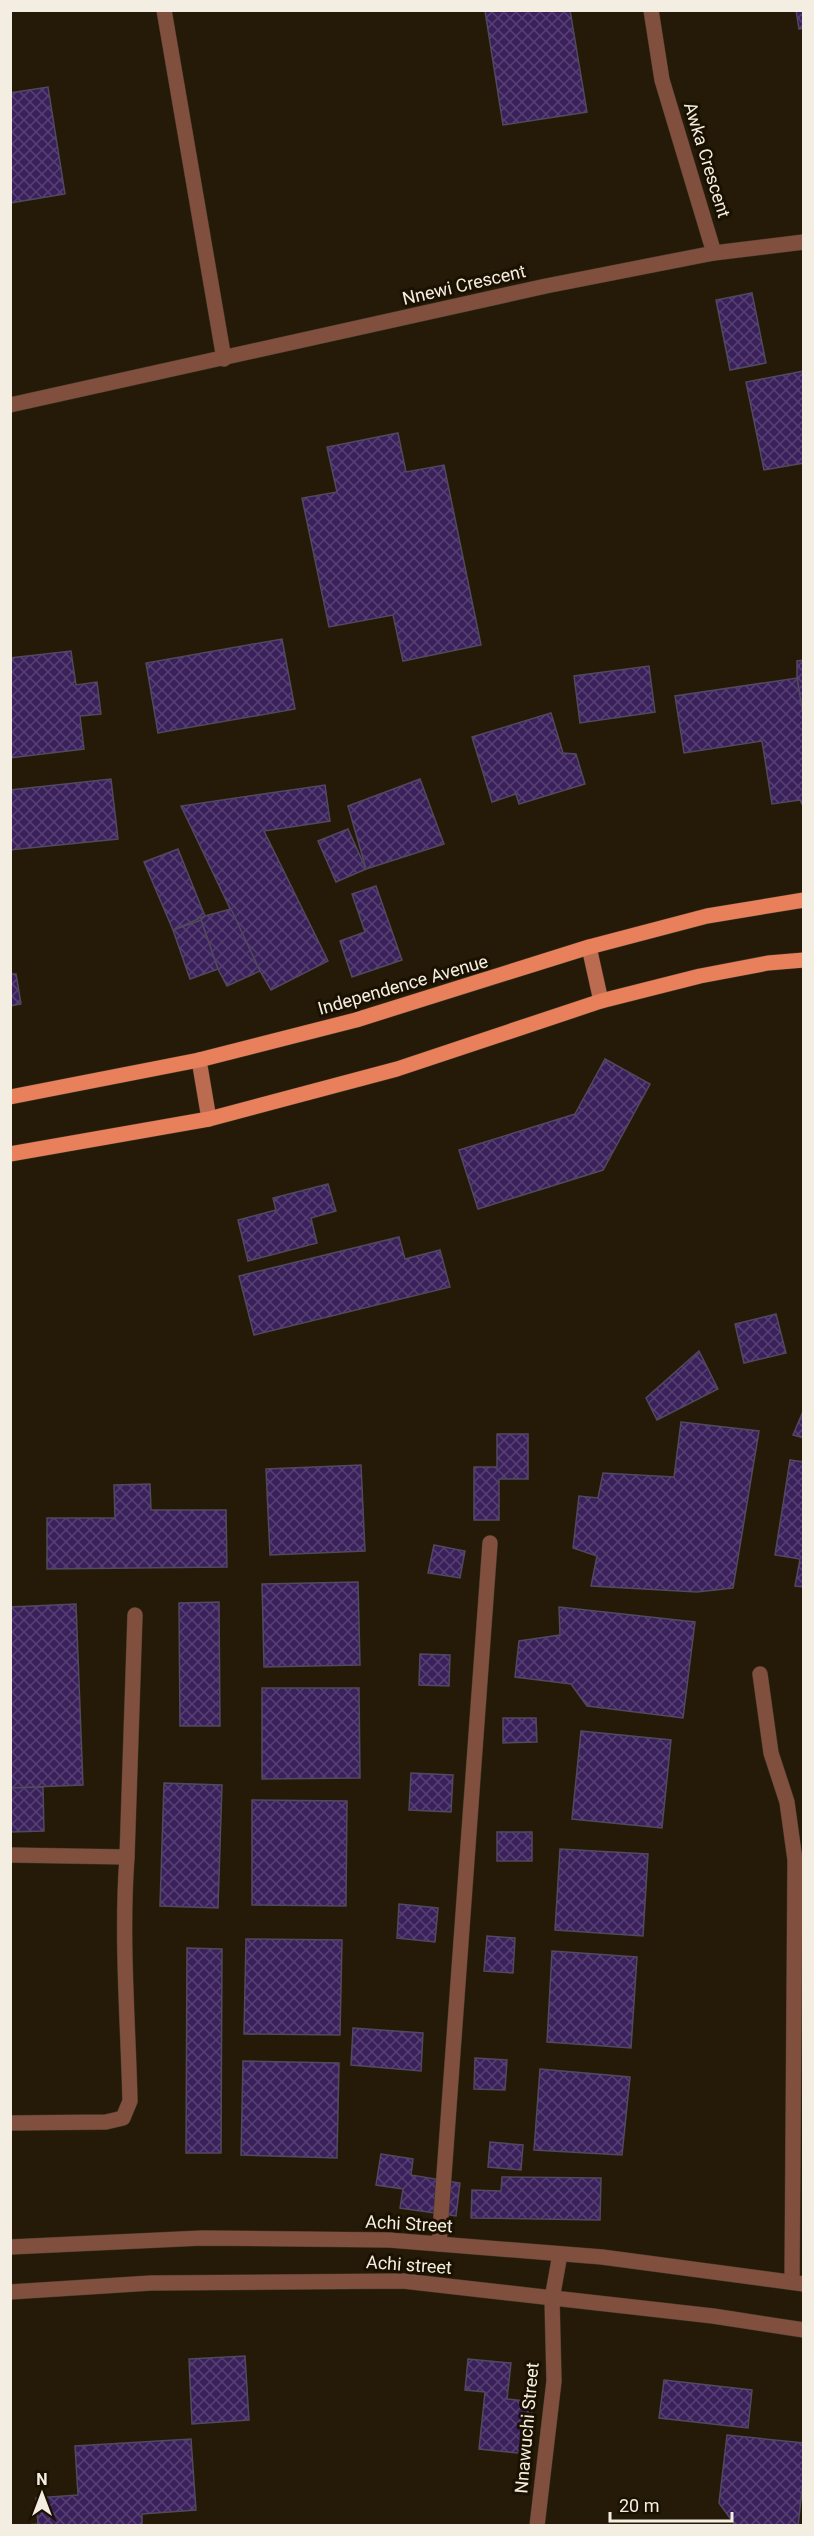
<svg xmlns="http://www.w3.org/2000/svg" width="814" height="2536" font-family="Roboto,sans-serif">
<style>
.building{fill:url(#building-cross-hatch);stroke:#51495e;stroke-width:1.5}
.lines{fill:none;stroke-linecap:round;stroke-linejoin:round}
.service-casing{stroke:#413826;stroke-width:16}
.minor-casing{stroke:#413826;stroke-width:16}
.tertiary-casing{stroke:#413826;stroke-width:16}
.secondary-casing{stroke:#413826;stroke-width:16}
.primary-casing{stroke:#413826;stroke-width:16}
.service{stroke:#814f3e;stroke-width:15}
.minor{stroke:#814f3e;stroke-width:15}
.tertiary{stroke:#814f3e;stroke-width:15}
.secondary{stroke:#bb6b4f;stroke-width:15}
.primary{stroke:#e8805c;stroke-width:15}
.labels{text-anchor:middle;stroke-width:6;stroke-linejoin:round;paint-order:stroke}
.street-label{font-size:18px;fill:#f4ede1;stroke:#1b1101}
</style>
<defs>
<pattern id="building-cross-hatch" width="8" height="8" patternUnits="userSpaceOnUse" patternTransform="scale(1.5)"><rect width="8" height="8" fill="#3b215c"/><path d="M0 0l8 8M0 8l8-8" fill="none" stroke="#584273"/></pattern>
</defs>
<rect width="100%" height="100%" fill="#241a07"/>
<!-- building -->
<g class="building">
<polygon points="570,10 587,112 503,125 485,11"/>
<polygon points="796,10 804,10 804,28 799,29"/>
<polygon points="48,87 65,194 10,203 10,93"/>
<polygon points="752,293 766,363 730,370 716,300"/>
<polygon points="804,371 804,463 764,470 746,382"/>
<polygon points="398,433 406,472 444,465 481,645 403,661 393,615 329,627 302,498 337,492 327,447"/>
<polygon points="282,639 295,709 158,733 146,663"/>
<polygon points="71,651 76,685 97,682 101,714 80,716 84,749 10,758 10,658"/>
<polygon points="804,660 804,720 797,678 797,661"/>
<polygon points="649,666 655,712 580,723 574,676"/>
<polygon points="797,678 804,720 804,808 800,800 772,804 762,741 684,753 675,696"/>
<polygon points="551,713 563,753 576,754 585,784 519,804 516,794 492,802 472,737"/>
<polygon points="111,779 118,839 10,850 10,790"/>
<polygon points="420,779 444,844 366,869 348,806"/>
<polygon points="325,785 330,821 264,831 328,961 271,990 260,971 181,806"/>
<polygon points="348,829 366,869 336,882 318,841"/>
<polygon points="178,849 205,916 173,930 144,862"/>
<polygon points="376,886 402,960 352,977 340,941 365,932 352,894"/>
<polygon points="231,909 260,971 227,986 218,969 201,920 205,916"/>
<polygon points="201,920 218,969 190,979 173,930"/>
<polygon points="10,974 16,974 21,1004 10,1006"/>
<polygon points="605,1059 650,1084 603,1170 478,1209 459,1150 575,1114"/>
<polygon points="328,1184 336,1211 311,1218 317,1243 248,1261 238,1220 276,1210 273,1198"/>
<polygon points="399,1237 405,1259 440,1250 450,1287 254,1335 239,1276"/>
<polygon points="776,1314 786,1353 744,1363 735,1324"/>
<polygon points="699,1351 718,1389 657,1420 646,1398"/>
<polygon points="804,1409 804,1438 793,1435"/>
<polygon points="681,1422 759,1431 733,1588 697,1592 591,1586 597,1556 573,1548 579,1496 598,1498 603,1473 674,1477"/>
<polygon points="497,1434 528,1434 528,1479 499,1479 499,1520 474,1520 474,1467 497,1467"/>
<polygon points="790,1460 804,1462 804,1587 795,1586 800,1559 775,1555"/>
<polygon points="361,1465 365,1551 270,1555 266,1469"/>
<polygon points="150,1484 151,1510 226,1510 227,1567 47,1569 47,1518 115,1518 114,1485"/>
<polygon points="434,1545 465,1551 460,1578 428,1573"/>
<polygon points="358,1582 360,1665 264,1667 262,1584"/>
<polygon points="219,1602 220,1726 180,1726 179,1603"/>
<polygon points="76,1604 83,1785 10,1788 10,1607"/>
<polygon points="559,1607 695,1622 683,1718 587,1706 571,1684 515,1677 519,1641 560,1635"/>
<polygon points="420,1654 450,1655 449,1686 419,1685"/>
<polygon points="262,1688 359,1688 360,1778 262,1779"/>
<polygon points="503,1718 536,1718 537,1742 503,1743"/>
<polygon points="581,1731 671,1740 662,1828 572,1819"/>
<polygon points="411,1773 453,1775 451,1812 409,1810"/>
<polygon points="164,1783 222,1785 218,1908 160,1906"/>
<polygon points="43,1787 44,1831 10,1832 10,1788"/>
<polygon points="252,1800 347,1801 346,1906 252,1905"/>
<rect x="497" y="1832" width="35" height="29"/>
<polygon points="560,1849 648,1854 643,1936 555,1930"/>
<polygon points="399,1904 438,1908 435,1942 397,1938"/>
<polygon points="487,1936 515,1938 513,1973 484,1971"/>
<polygon points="246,1939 342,1940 340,2035 244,2034"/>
<polygon points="187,1948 222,1949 221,2153 186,2153"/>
<polygon points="552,1951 637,1957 631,2048 547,2042"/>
<polygon points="353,2028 423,2033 421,2071 351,2065"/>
<polygon points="475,2058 507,2060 505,2090 474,2089"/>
<polygon points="243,2061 339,2063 337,2158 241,2155"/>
<polygon points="540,2069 630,2077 622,2155 534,2150"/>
<polygon points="490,2142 523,2145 521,2170 488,2167"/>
<polygon points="381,2154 413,2159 411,2175 460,2183 456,2216 400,2208 403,2189 376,2185"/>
<polygon points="502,2177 601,2178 600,2220 471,2218 472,2190 501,2191"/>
<polygon points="245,2356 249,2420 192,2424 189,2359"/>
<polygon points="468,2359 511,2363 507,2399 533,2402 528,2454 479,2449 485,2392 465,2390"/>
<polygon points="664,2380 752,2390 748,2428 659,2418"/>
<polygon points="727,2435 804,2443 804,2473 798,2526 736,2526 719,2503"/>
<polygon points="191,2439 196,2510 142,2514 142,2526 16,2526 38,2524 36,2498 78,2495 75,2446"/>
</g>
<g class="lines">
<defs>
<g id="service">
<polyline points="760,1674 771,1753 787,1802 795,1860 792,2282"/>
<polyline points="10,1855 127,1857 135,1615"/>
<path d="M 10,2123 L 106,2122 L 123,2118 L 130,2101 C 128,2020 121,1938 127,1857"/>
<polyline points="439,2244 490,1543"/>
</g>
<g id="minor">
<polyline points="164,10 224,359"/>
<polyline points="651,10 662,80 714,253 804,242"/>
<polyline points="10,405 546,286 714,253"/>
<polyline points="537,2526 554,2381 552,2299 560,2254"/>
</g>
<g id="tertiary">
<polyline points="10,2247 202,2238 389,2240 602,2257 804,2284"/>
<polyline points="10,2292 151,2283 403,2281 713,2316 804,2330"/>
</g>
<g id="secondary">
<polyline points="589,947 601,1001"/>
<polyline points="199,1060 209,1119"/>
</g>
<g id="primary">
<polyline points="10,1097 199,1060 356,1020 589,947 707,916 804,900"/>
<polyline points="10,1154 209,1119 397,1069 601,1001 700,976 768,963 804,960"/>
</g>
</defs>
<!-- service casing -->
<use href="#service" class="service-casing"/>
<!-- minor casing -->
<use href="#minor" class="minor-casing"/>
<!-- tertiary casing -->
<use href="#tertiary" class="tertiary-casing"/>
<!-- secondary casing -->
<use href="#secondary" class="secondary-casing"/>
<!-- primary casing -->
<use href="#primary" class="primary-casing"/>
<!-- service -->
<use href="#service" class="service"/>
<!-- minor -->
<use href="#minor" class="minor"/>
<!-- tertiary -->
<use href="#tertiary" class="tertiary"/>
<!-- secondary -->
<use href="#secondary" class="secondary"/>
<!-- primary -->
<use href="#primary" class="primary"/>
</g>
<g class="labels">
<!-- street labels -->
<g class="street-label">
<text transform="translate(707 160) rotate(73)" y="6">Awka Crescent</text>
<text transform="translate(464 285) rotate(-13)" y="6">Nnewi Crescent</text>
<text transform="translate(403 985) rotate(-16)" y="6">Independence Avenue</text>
<text transform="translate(409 2224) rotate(3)" y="6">Achi Street</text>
<text transform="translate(409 2265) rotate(4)" y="6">Achi street</text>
<text transform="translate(527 2428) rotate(-85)" y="6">Nnawuchi Street</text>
</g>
</g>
<!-- border -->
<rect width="814" height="2536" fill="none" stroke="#f4ede1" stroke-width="24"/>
<!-- north arrow -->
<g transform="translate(42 2494)" stroke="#1b1101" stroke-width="4.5" paint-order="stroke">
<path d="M0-4.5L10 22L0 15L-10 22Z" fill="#f4ede1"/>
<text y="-9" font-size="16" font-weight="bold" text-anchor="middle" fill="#f4ede1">N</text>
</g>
<!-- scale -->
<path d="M610 2512v9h122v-9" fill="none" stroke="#f4ede1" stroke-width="3"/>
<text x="619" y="2512" font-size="18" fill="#f4ede1" stroke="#1b1101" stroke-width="4.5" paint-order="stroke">20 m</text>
</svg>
